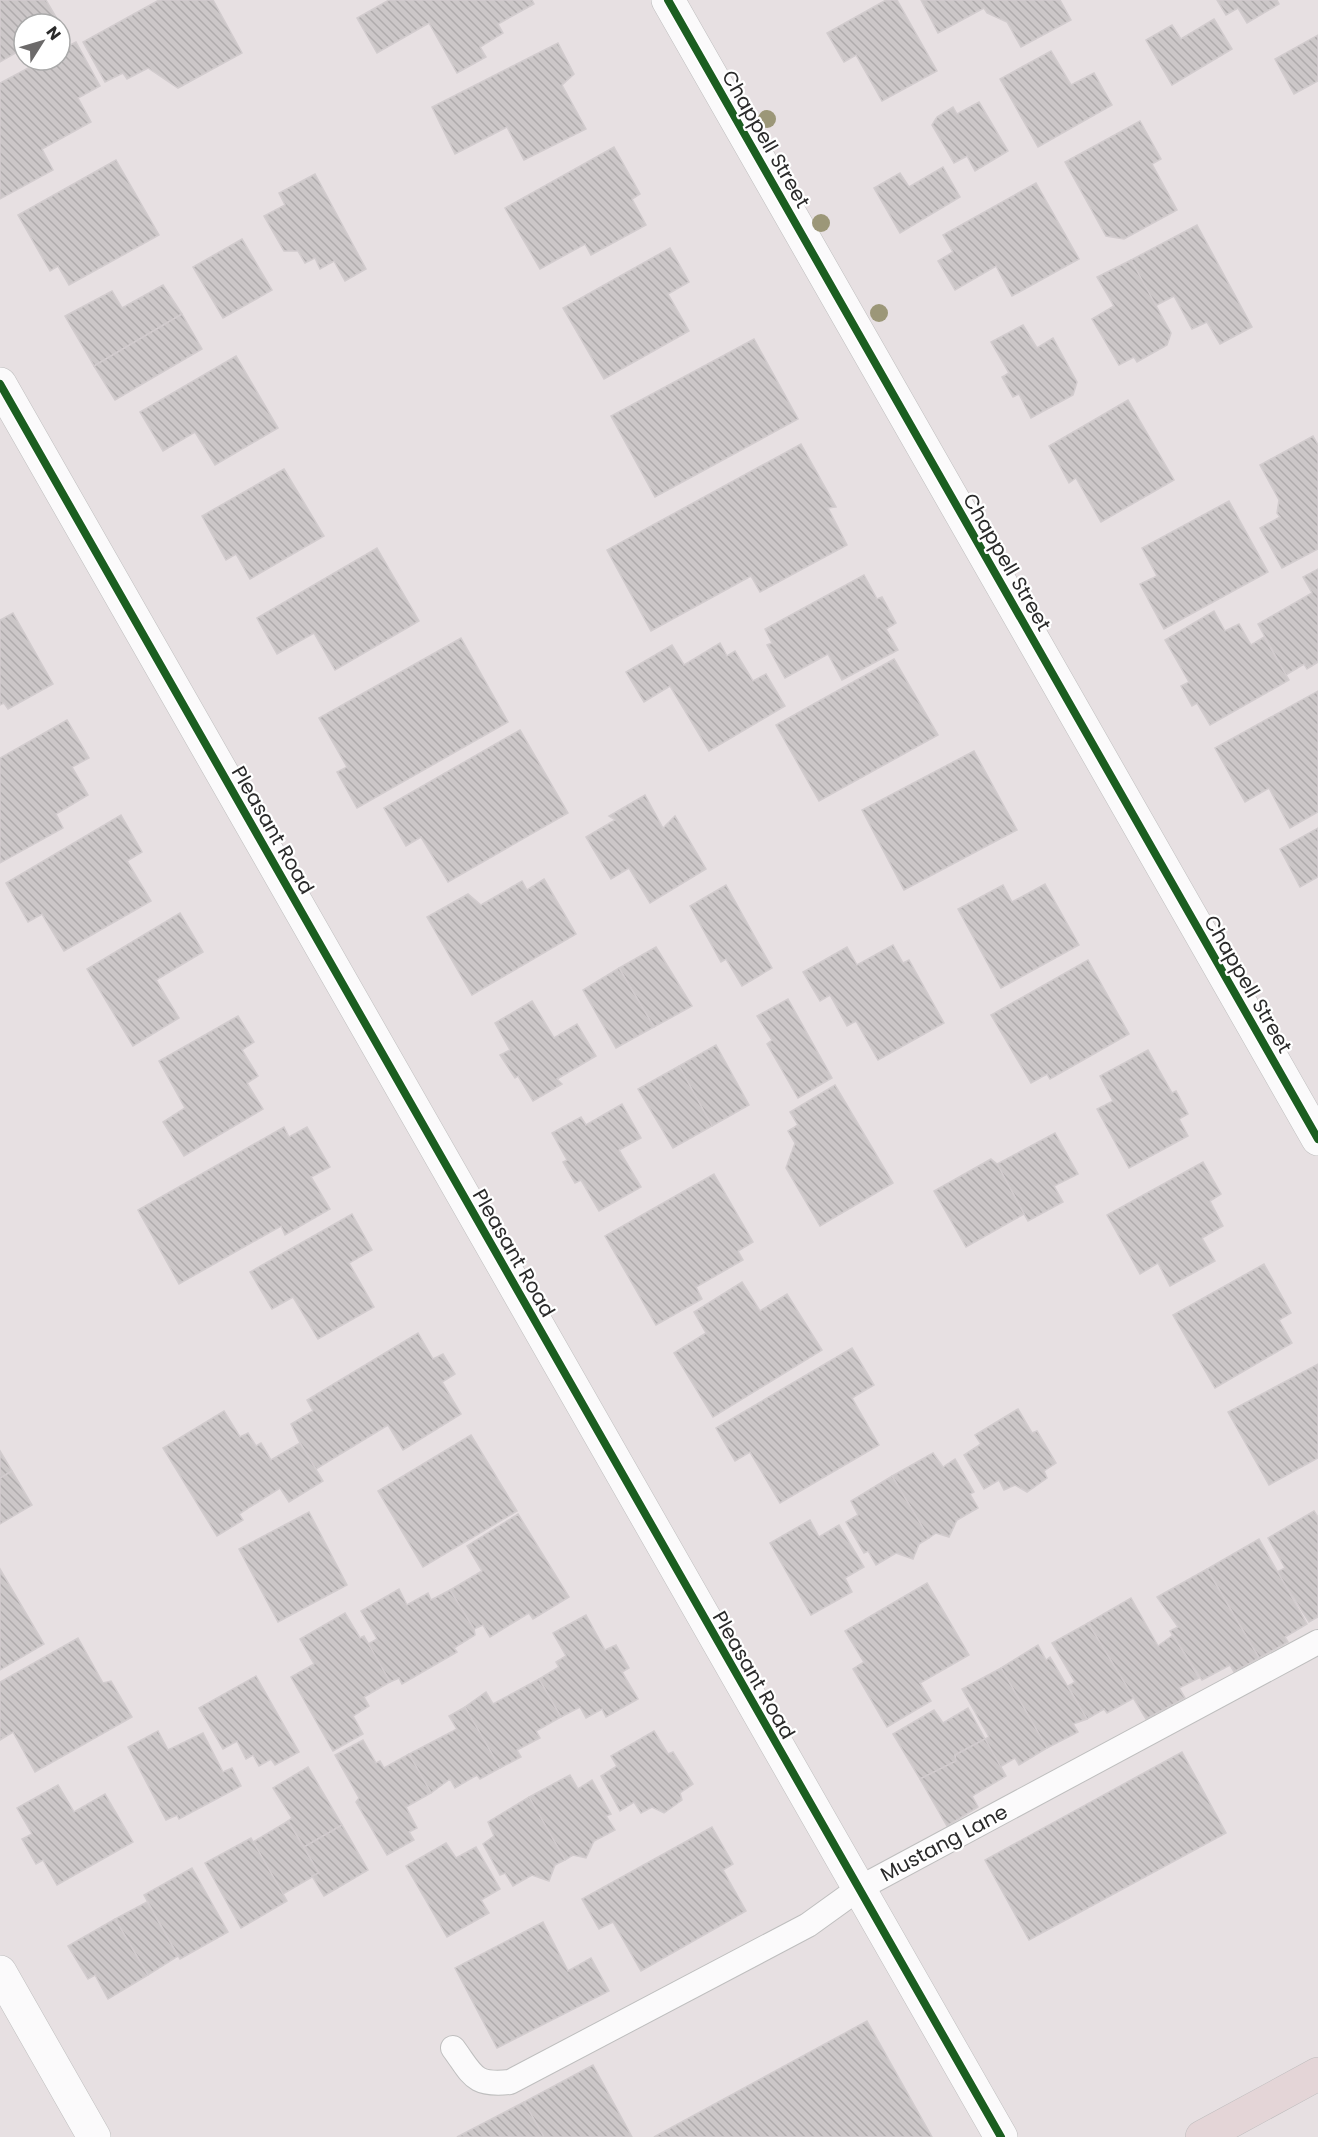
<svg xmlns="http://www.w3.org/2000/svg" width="1318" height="2137" font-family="Poppins,sans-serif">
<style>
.building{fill:url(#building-back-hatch);stroke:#d2ccce;stroke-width:1.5}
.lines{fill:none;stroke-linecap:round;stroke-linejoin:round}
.service-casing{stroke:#bebebe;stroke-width:26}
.minor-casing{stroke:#bebebe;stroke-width:34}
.primary-casing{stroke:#bfbdbe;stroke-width:34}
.service{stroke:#fbfafb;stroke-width:24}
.minor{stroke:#fbfafb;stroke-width:33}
.primary{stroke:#e4d5d7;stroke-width:33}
.cycleway-casing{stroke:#fff;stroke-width:11}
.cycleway{stroke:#1b5e20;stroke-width:8}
.tree{fill:#9c9778}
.labels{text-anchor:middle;stroke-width:4.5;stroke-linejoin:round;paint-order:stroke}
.street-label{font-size:20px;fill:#2a2a2a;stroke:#fff}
</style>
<defs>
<pattern id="building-back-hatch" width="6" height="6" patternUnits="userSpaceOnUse" patternTransform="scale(1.5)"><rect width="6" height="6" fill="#ccc7c8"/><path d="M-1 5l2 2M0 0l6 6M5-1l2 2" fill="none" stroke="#afabac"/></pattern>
</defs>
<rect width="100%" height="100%" fill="#e7e0e2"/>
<!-- building -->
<g class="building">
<polygon points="0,0 46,0 60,24 24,24 24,48 0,62"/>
<polygon points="159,0 213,0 242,53 178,88 148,68 127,79 123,73 105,82 83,42"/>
<polygon points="389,0 532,0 534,4 498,24 503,33 480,47 486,57 457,73 429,23 377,53 357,18"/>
<polygon points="886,0 897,0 937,71 882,101 856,55 844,62 827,33"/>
<polygon points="921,0 1060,0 1071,20 1021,47 1007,22 987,13 984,8 938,33"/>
<polygon points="1217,0 1277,0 1279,4 1247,23 1238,8 1226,15"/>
<polygon points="1214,19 1232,49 1172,85 1146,40 1172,25 1181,39"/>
<polygon points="1318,35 1318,81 1294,94 1275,59"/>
<polygon points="76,42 100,86 78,98 91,122 42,149 53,170 0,199 0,83 43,60 60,60 60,50"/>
<polygon points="558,43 574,74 562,85 586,129 524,160 507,127 455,154 432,107"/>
<polygon points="1051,51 1071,85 1094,73 1112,105 1038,147 1000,79"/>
<polygon points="979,102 1008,151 975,171 967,156 954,163 932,125 937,117 953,107 957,114"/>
<polygon points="1140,121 1161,159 1152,164 1177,210 1124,239 1106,236 1065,162"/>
<polygon points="614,147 640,194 632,199 646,225 591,255 585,244 540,269 505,208"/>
<polygon points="116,160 159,235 69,285 58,266 50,271 18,215"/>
<polygon points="943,167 960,197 900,233 874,188 900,173 909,187"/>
<polygon points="315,174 366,269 345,281 334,261 320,269 315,258 305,263 298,251 284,251 264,216 285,205 279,193"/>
<polygon points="1036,183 1079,259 1012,296 996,266 955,290 938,261 953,252 943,235"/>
<polygon points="1197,225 1252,327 1220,344 1207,322 1192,329 1174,296 1155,306 1131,260"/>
<polygon points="242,239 272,290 223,318 193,267"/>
<polygon points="670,248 689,282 668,294 689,331 604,379 563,308"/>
<polygon points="1131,260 1171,333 1167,345 1137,362 1134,357 1119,365 1092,319 1114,306 1097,277"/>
<polygon points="163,285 182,314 94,366 65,316 112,291 122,308"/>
<polygon points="182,314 202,349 115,400 94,366"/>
<polygon points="1023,325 1037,348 1053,338 1077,382 1073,395 1031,418 1019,394 1013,397 1002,377 1009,373 991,342"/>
<polygon points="754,339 798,419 655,497 611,416"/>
<polygon points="236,356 278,428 215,465 195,432 163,451 140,412"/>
<polygon points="1128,400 1174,480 1101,522 1076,478 1069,483 1049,446"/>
<polygon points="1313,436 1318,445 1318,549 1282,568 1260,528 1280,517 1277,513 1279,500 1260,465"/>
<polygon points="801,444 836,507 828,508 847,545 760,592 751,576 651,631 607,550"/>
<polygon points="284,469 324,536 250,579 236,554 226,560 202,516"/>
<polygon points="1229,501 1268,572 1164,629 1140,584 1157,576 1142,548"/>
<polygon points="377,548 419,621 335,670 314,633 277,654 257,618"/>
<polygon points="1318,569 1318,662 1307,669 1304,664 1286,675 1258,624 1312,593 1303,577"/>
<polygon points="864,575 877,599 882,597 896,623 886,629 898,650 842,680 828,654 785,678 767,645 772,643 765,629"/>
<polygon points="1214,611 1225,631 1239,624 1251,645 1264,637 1289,680 1210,725 1197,703 1192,706 1181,686 1189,682 1165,640"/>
<polygon points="13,613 53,684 8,709 4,703 0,705 0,620"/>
<polygon points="461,638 508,722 357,808 337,772 347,767 319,718"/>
<polygon points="720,643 727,656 735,651 753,681 766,674 785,706 709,751 670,686 644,702 626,672 672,645 684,665"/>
<polygon points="894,659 938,735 819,801 776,725"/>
<polygon points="1318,691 1318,812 1290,828 1269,788 1245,802 1215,748"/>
<polygon points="67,720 89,758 72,767 88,795 56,814 63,828 0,863 0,758"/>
<polygon points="520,730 568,813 448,882 421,837 406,846 384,808"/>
<polygon points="974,751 1017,830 904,890 862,810"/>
<polygon points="645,795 663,828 675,816 706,869 650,903 629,868 611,879 586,837 615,820 609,816"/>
<polygon points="121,815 142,852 127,861 151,901 64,951 42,914 28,922 6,883"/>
<polygon points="1318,828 1318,877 1300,887 1280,849"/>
<polygon points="544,879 576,934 472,995 427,917 468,894 481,905 522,881 527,890"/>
<polygon points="1045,884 1079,945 1001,988 958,909 1003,885 1012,902"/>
<polygon points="726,885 772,968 742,986 726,959 721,962 690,906"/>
<polygon points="180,913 203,952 156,980 179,1018 133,1046 87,969"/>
<polygon points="893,945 903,963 909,960 944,1023 878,1060 856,1021 847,1026 830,995 820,1001 803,972 847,947 857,965"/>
<polygon points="656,947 692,1006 654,1027 619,968"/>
<polygon points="1088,960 1129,1034 1050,1079 1047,1074 1031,1083 991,1015"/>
<polygon points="619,968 654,1027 616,1048 583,990"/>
<polygon points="788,999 832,1078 798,1098 767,1044 772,1040 757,1016"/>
<polygon points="532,1001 554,1038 577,1024 596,1056 557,1079 562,1084 533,1101 518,1076 515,1078 500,1055 510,1050 495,1023"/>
<polygon points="238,1016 254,1042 242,1050 258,1076 247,1083 263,1109 184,1156 163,1122 185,1108 159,1061"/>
<polygon points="716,1045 749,1105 712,1126 679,1066"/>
<polygon points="1148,1050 1172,1093 1176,1091 1188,1114 1179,1119 1188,1136 1129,1168 1097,1109 1113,1101 1100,1076"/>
<polygon points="679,1066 712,1126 673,1148 638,1089"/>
<polygon points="835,1085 893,1183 820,1226 786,1168 795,1143 788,1131 798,1125 790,1112"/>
<polygon points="622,1104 641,1138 619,1150 641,1187 599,1211 581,1180 575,1183 563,1162 567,1160 552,1133 581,1117 586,1125"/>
<polygon points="284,1127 289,1137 307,1127 330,1167 311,1177 330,1209 285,1235 281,1226 179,1284 138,1210"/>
<polygon points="1055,1133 1078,1174 1054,1186 1063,1202 1028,1221 997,1164"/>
<polygon points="991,1159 997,1164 1024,1214 966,1247 934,1191"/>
<polygon points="1203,1162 1221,1194 1210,1201 1223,1226 1202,1238 1215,1261 1170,1286 1158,1263 1140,1274 1107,1215"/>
<polygon points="714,1174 753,1242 738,1251 743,1260 696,1287 702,1299 656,1325 605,1236"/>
<polygon points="352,1214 372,1250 349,1263 374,1307 318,1339 293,1297 272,1309 250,1272"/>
<polygon points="1264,1264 1291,1313 1279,1320 1292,1343 1215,1388 1173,1315"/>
<polygon points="742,1282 760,1311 787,1294 822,1350 713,1417 674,1353 706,1333 694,1312"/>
<polygon points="418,1333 433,1359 443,1354 455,1374 442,1382 461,1414 403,1450 388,1425 316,1469 300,1443 291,1424 313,1411 307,1400"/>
<polygon points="852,1348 874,1385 852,1398 879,1445 780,1503 750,1452 735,1461 716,1428"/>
<polygon points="1318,1364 1318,1458 1269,1485 1228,1412"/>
<polygon points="1018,1409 1032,1433 1037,1431 1056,1463 1044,1471 1047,1478 1027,1492 1015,1485 1004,1490 999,1480 984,1489 964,1455 981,1444 975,1435"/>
<polygon points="224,1411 240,1437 248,1433 256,1446 261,1443 271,1460 300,1443 323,1481 289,1502 280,1488 239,1514 243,1520 217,1536 163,1448"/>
<polygon points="471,1435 517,1511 423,1567 378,1491"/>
<polygon points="0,1451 12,1471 0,1478"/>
<polygon points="933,1453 943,1467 955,1459 974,1492 970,1494 978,1508 957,1520 949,1537 936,1533 929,1538 892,1476"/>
<polygon points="12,1471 32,1505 0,1524 0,1478"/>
<polygon points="892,1476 929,1538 919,1544 913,1559 896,1553 876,1565 868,1551 864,1553 846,1522 858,1515 851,1501"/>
<polygon points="1314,1511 1318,1517 1318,1617 1309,1622 1277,1572 1285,1568 1268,1538"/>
<polygon points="309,1512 347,1585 278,1622 239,1549"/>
<polygon points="518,1514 569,1597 533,1619 529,1613 490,1637 483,1625 474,1629 450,1590 482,1571 467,1546"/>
<polygon points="810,1520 819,1537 839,1525 864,1567 845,1578 852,1592 811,1615 770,1543"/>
<polygon points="1259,1539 1307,1624 1285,1637 1288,1642 1259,1658 1207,1569"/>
<polygon points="0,1569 44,1644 0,1670"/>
<polygon points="1207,1569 1259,1658 1234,1672 1230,1665 1202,1680 1170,1631 1178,1627 1157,1597"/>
<polygon points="927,1583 969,1655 920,1683 931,1701 887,1727 853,1669 864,1662 845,1631"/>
<polygon points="399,1589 407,1605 428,1593 431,1600 450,1590 474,1629 475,1635 454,1648 457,1652 402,1684 399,1678 390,1682 368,1644 377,1639 361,1611"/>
<polygon points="1131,1598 1158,1646 1173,1635 1199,1678 1179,1688 1185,1698 1146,1719 1088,1623"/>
<polygon points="345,1613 360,1638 364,1636 390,1682 364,1697 369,1706 353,1716 363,1734 333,1751 291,1677 314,1664 300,1639"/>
<polygon points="586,1615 605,1650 616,1645 629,1668 622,1672 638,1699 606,1717 602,1709 586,1718 580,1707 561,1717 539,1679 559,1667 556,1662 566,1656 553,1633"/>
<polygon points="1088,1623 1134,1698 1107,1713 1104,1709 1087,1719 1068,1686 1075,1682 1052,1643"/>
<polygon points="78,1638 103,1683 111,1681 132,1717 35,1772 13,1732 0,1740 0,1682"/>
<polygon points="1038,1645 1046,1660 1050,1657 1087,1719 1073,1724 1078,1732 1047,1748 1001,1668"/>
<polygon points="1001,1668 1047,1748 1019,1765 1015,1758 1000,1767 985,1739 989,1737 962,1689"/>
<polygon points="256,1676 299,1752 275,1765 271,1759 259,1766 253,1755 246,1759 237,1741 223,1749 199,1708"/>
<polygon points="539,1679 561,1717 536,1731 540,1738 517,1750 521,1757 500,1768 465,1707 486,1692 493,1704"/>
<polygon points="465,1707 500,1768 480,1779 477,1775 455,1788 450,1779 431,1793 409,1754 457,1729 449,1716"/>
<polygon points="968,1708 985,1739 955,1755 956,1761 920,1779 893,1734 934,1710 943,1723"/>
<polygon points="158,1731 168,1750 203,1733 223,1772 232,1768 241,1786 179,1819 177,1815 166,1820 128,1747"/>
<polygon points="654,1731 668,1754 673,1752 693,1784 680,1793 682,1800 664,1813 652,1807 641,1813 634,1802 620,1811 601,1776 617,1766 611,1756"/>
<polygon points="985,1739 1006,1776 972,1796 978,1807 947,1826 920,1779 956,1761 955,1755"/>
<polygon points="363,1740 376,1763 380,1761 384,1768 409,1754 431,1793 406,1807 417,1828 409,1832 414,1840 387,1855 356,1802 359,1798 335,1755"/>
<polygon points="1182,1752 1226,1833 1029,1940 985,1860"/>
<polygon points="308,1767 342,1825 304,1847 288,1821 292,1818 273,1788"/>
<polygon points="570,1775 578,1789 592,1780 611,1814 606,1816 615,1830 594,1841 586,1858 573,1855 565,1860 529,1797"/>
<polygon points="58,1785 74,1812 105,1794 133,1842 57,1885 43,1860 36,1864 22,1839 32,1834 17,1808"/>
<polygon points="529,1797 565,1860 555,1865 549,1881 532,1875 513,1886 505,1873 500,1875 483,1844 494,1836 488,1822"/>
<polygon points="288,1821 319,1873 283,1894 253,1842"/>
<polygon points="342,1825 368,1870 324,1896 312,1876 319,1873 304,1847"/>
<polygon points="712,1827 733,1864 723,1870 746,1911 641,1971 613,1922 599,1929 582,1899"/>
<polygon points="251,1838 287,1901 241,1928 205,1863"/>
<polygon points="446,1843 456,1858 476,1847 500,1889 481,1900 489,1913 447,1937 406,1866"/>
<polygon points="192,1868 228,1932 180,1959 144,1895"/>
<polygon points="147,1902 178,1956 148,1975 115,1919"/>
<polygon points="115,1919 148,1975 108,1999 95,1975 88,1979 68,1946"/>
<polygon points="543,1922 568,1971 591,1958 609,1991 497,2048 455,1968"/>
<polygon points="867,2021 932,2137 654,2137"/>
<polygon points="593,2065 632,2137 544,2137 524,2102"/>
<polygon points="524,2102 544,2137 457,2137"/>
</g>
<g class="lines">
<defs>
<path id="service" d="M 453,2048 C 473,2075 473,2086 510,2082 L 808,1925 L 858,1889 L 1318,1642"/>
<g id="minor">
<polyline points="668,0 1318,1139"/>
<polyline points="0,384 1001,2137"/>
<polyline points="0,1972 94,2137"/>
</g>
<polyline id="primary" points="1202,2137 1318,2074"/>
</defs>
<!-- service casing -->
<use href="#service" class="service-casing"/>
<!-- minor casing -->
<use href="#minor" class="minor-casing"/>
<!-- primary casing -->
<use href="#primary" class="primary-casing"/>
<!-- service -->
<use href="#service" class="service"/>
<!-- minor -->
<use href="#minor" class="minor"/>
<!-- primary -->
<use href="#primary" class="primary"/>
<defs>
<g id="cycleway">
<polyline points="668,0 1318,1139"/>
<polyline points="0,384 1001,2137"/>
</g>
</defs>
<!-- cycleway casing -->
<use href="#cycleway" class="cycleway-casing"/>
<!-- cycleway -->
<use href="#cycleway" class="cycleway"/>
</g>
<!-- trees -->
<g class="tree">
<circle cx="767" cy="119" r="9"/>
<circle cx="821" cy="223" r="9"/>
<circle cx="879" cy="313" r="9"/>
</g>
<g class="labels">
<!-- street labels -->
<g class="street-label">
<text transform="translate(766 139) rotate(60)" y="7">Chappell Street</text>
<text transform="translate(1007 562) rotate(60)" y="7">Chappell Street</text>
<text transform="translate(273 830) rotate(60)" y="7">Pleasant Road</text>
<text transform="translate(1248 984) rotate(60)" y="7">Chappell Street</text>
<text transform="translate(514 1253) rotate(60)" y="7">Pleasant Road</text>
<text transform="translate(754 1675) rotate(60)" y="7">Pleasant Road</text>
<text transform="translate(944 1843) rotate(-28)" y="7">Mustang Lane</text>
</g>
</g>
<!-- north arrow -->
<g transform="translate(42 42) rotate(53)"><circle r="28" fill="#ffffff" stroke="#aaaaaa" stroke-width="1.5"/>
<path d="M0-4.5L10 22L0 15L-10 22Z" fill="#6c6a6a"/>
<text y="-9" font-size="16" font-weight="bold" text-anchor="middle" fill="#2a2a2a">N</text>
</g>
</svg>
